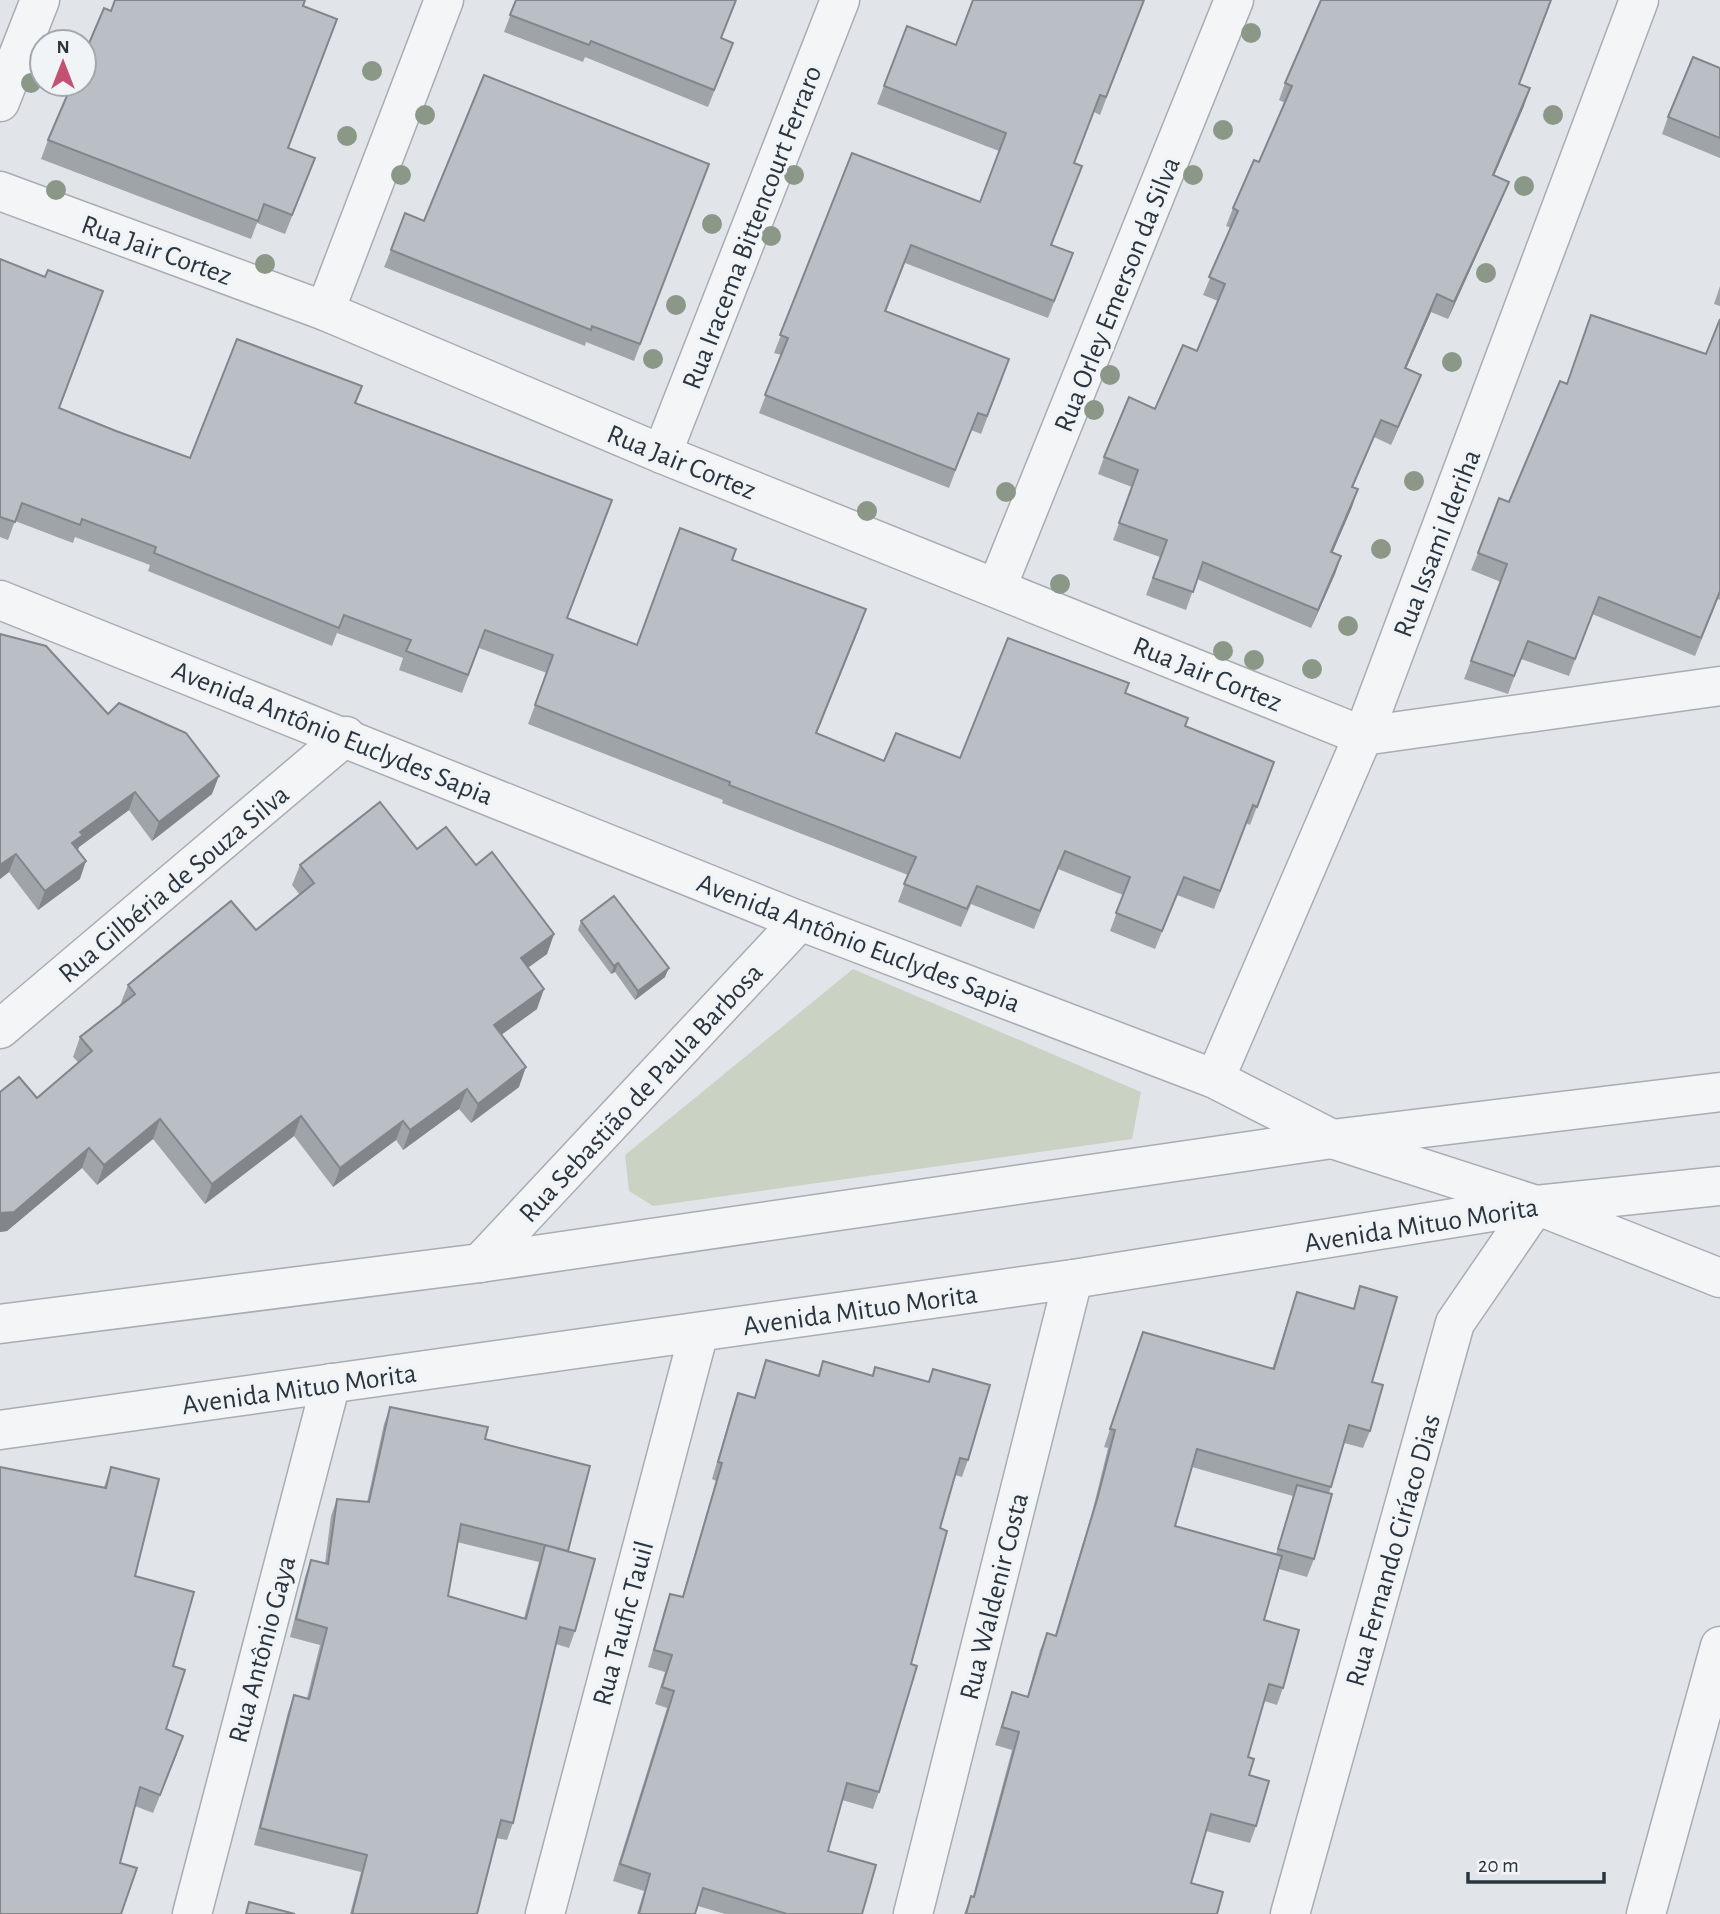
<svg xmlns="http://www.w3.org/2000/svg" width="1720" height="1914" font-family="'Alegreya Sans',sans-serif">
<style>
.green{fill:#c9d2c3}
.lines{fill:none;stroke-linecap:round;stroke-linejoin:round}
.minor-casing{stroke:#a7adb3;stroke-width:41}
.tertiary-casing{stroke:#a7adb3;stroke-width:41}
.minor{stroke:#f4f5f7;stroke-width:38}
.tertiary{stroke:#f4f5f7;stroke-width:38}
.tree{fill:#8b9888}
.wall{fill:#9fa4a9;fill-rule:evenodd}
.shaded-wall{fill:#82868a}
.building{fill:#b9bfc5;stroke:#82868a;stroke-width:2;fill-rule:evenodd}
.labels{text-anchor:middle;stroke-width:7;stroke-linejoin:round;paint-order:stroke}
.street-label{font-size:28px;fill:#2b353f;stroke:#f1f4f6}
</style>
<rect width="100%" height="100%" fill="#e1e5e9"/>
<!-- green -->
<polygon class="green" points="853,969 1141,1092 1132,1139 653,1206 629,1191 625,1155"/>
<g class="lines">
<defs>
<g id="minor">
<polyline points="0,102 40,0"/>
<polyline points="0,191 325,311 662,454 1363,736 1720,686"/>
<polyline points="325,311 444,0"/>
<polyline points="662,454 840,0"/>
<polyline points="997,587 1234,0"/>
<polyline points="0,600 800,921 1215,1079 1332,1139 1536,1205 1720,1278"/>
<polyline points="0,1029 346,736"/>
<polyline points="1215,1079 1363,736 1639,0"/>
<polyline points="480,1263 800,921"/>
<polyline points="192,1914 331,1383"/>
<polyline points="545,1914 699,1332"/>
<polyline points="913,1914 1073,1279"/>
<polyline points="1290,1914 1455,1323 1536,1205"/>
<polyline points="1646,1914 1720,1646"/>
</g>
<g id="tertiary">
<polyline points="0,1324 480,1263 1332,1139 1720,1092"/>
<polyline points="0,1430 1073,1279 1536,1205 1720,1186"/>
</g>
</defs>
<!-- minor casing -->
<use href="#minor" class="minor-casing"/>
<!-- tertiary casing -->
<use href="#tertiary" class="tertiary-casing"/>
<!-- minor -->
<use href="#minor" class="minor"/>
<!-- tertiary -->
<use href="#tertiary" class="tertiary"/>
</g>
<!-- trees -->
<g class="tree">
<circle cx="1251" cy="33" r="10"/>
<circle cx="372" cy="71" r="10"/>
<circle cx="31" cy="83" r="10"/>
<circle cx="425" cy="115" r="10"/>
<circle cx="1553" cy="115" r="10"/>
<circle cx="1223" cy="130" r="10"/>
<circle cx="347" cy="136" r="10"/>
<circle cx="401" cy="175" r="10"/>
<circle cx="794" cy="175" r="10"/>
<circle cx="1193" cy="175" r="10"/>
<circle cx="1524" cy="186" r="10"/>
<circle cx="56" cy="190" r="10"/>
<circle cx="712" cy="224" r="10"/>
<circle cx="771" cy="236" r="10"/>
<circle cx="265" cy="264" r="10"/>
<circle cx="1486" cy="273" r="10"/>
<circle cx="676" cy="305" r="10"/>
<circle cx="653" cy="359" r="10"/>
<circle cx="1452" cy="362" r="10"/>
<circle cx="1110" cy="375" r="10"/>
<circle cx="1094" cy="410" r="10"/>
<circle cx="1414" cy="481" r="10"/>
<circle cx="1006" cy="492" r="10"/>
<circle cx="867" cy="511" r="10"/>
<circle cx="1381" cy="549" r="10"/>
<circle cx="1060" cy="584" r="10"/>
<circle cx="1348" cy="626" r="10"/>
<circle cx="1223" cy="651" r="10"/>
<circle cx="1254" cy="660" r="10"/>
<circle cx="1312" cy="669" r="10"/>
</g>
<!-- wall -->
<g class="wall">
<polygon points="516,0 721,38 727,59 708,107 585,57 583,62 504,32"/>
<polygon points="1144,0 1100,115 1094,112 1074,163 1052,245 1073,253 1048,318 905,263 886,312 1003,377 981,434 971,430 949,488 759,413 781,355 774,353 852,153 980,202 999,151 877,104 907,26 956,45"/>
<polygon points="303,6 288,148 308,177 285,234 257,223 251,239 41,159 48,140 111,11"/>
<polygon points="1720,68 1720,158 1662,134 1668,117"/>
<polygon points="1285,83 1520,84 1524,106 1494,175 1502,199 1448,319 1431,312 1406,368 1414,392 1391,445 1374,437 1353,487 1352,507 1332,553 1341,556 1335,574 1311,628 1197,579 1186,610 1146,595 1160,557 1113,540 1132,487 1098,474 1104,457 1155,409 1197,351 1218,301 1203,295 1231,228 1226,226 1233,208 1259,162 1285,103 1279,100"/>
<polygon points="709,164 634,361 586,342 585,346 384,267 391,250 424,221"/>
<polygon points="0,259 59,408 116,431 190,458 355,404 568,618 637,645 732,560 860,627 817,733 884,761 960,758 1126,693 1185,726 1274,762 1250,825 1246,823 1214,909 1177,895 1155,949 1110,931 1123,895 1058,869 1034,929 971,904 961,927 898,902 908,875 722,803 723,800 528,724 547,673 479,648 462,693 399,670 403,658 337,633 332,646 148,571 150,565 75,537 73,543 15,521 8,540 0,537"/>
<polygon points="1720,286 1720,306 1714,304"/>
<polygon points="1720,319 1720,600 1718,599 1695,656 1592,614 1569,676 1521,659 1508,694 1464,679 1501,582 1471,570 1478,553 1509,502 1567,384 1706,354"/>
<polygon points="0,634 108,714 212,794 152,841 129,810 79,847 78,849 80,879 38,910 9,872 0,879"/>
<polygon points="417,849 476,865 554,934 547,954 528,967 537,1009 501,1035 519,1087 471,1123 459,1109 403,1150 396,1140 333,1187 294,1136 205,1204 153,1139 97,1185 82,1168 7,1231 0,1232 0,1092 37,1098 78,1062 73,1057 80,1037 120,1005 128,985 256,930 300,895 292,885 300,865"/>
<polygon points="581,921 665,977 635,1000 615,972 611,974 578,930"/>
<path d="M 1360,1286 L 1372,1382 L 1370,1431 L 1363,1448 L 1344,1443 L 1329,1493 L 1314,1559 L 1307,1577 L 1279,1569 L 1264,1620 L 1283,1688 L 1277,1705 L 1264,1701 L 1248,1757 L 1256,1826 L 1250,1843 L 1206,1831 L 1191,1883 L 1217,1914 L 964,1914 L 971,1896 L 973,1896 L 1012,1750 L 995,1745 L 1006,1710 L 1012,1692 L 1027,1697 L 1040,1650 L 1047,1633 L 1055,1635 L 1092,1513 L 1108,1448 L 1104,1447 L 1143,1332 L 1272,1369 L 1297,1292 L 1353,1309 ZM 1192,1467 L 1293,1496 L 1276,1554 L 1175,1526 Z"/>
<polygon points="766,1360 818,1375 823,1361 872,1375 875,1367 928,1382 933,1369 968,1460 962,1477 955,1475 940,1528 911,1664 879,1792 873,1809 842,1800 828,1851 862,1914 725,1914 698,1906 695,1914 637,1914 644,1891 613,1881 667,1708 655,1704 665,1672 648,1667 664,1611 670,1594 682,1597 716,1481 712,1479 732,1410 738,1393 754,1398"/>
<path d="M 390,1407 L 485,1439 L 568,1551 L 575,1631 L 569,1648 L 556,1644 L 513,1823 L 507,1840 L 496,1838 L 477,1914 L 350,1914 L 361,1872 L 254,1845 L 288,1712 L 294,1695 L 307,1698 L 320,1645 L 290,1637 L 305,1577 L 311,1560 L 325,1563 L 331,1516 L 337,1499 L 367,1502 L 384,1424 ZM 457,1542 L 539,1562 L 524,1618 L 448,1596 Z"/>
<polygon points="111,1467 135,1576 173,1666 166,1729 177,1754 153,1813 135,1806 120,1863 104,1487"/>
</g>
<!-- shaded-wall -->
<g class="shaded-wall">
<polygon points="1530,88 1524,106 1487,192 1493,175"/>
<polygon points="1509,182 1502,199 1448,319 1454,302"/>
<polygon points="1437,294 1431,312 1399,385 1405,368"/>
<polygon points="1421,375 1414,392 1391,445 1398,427"/>
<polygon points="1358,489 1352,507 1325,570 1331,552"/>
<polygon points="1341,556 1335,574 1311,628 1318,610"/>
<polygon points="219,776 212,794 152,841 159,822"/>
<polygon points="135,792 129,810 79,847 76,854 72,843 80,832"/>
<polygon points="16,854 9,872 0,879 0,865"/>
<polygon points="86,861 80,879 38,910 45,891"/>
<polygon points="554,934 547,954 514,978 521,958"/>
<polygon points="618,963 615,972 611,974 614,966"/>
<polygon points="669,968 665,977 635,1000 638,991"/>
<polygon points="544,989 537,1009 487,1045 494,1025"/>
<polygon points="526,1067 519,1087 471,1123 478,1104"/>
<polygon points="467,1089 459,1109 403,1150 410,1130"/>
<polygon points="301,1116 294,1136 205,1204 212,1184"/>
<polygon points="160,1119 153,1139 97,1185 104,1165"/>
<polygon points="403,1121 396,1140 333,1187 340,1168"/>
<polygon points="89,1148 82,1168 7,1231 0,1232 0,1213"/>
</g>
<!-- building -->
<g class="building">
<polygon points="115,0 305,0 303,6 337,19 288,148 315,158 292,215 264,204 258,221 48,140 72,84 84,84 84,55 104,8 111,11"/>
<polygon points="516,0 736,0 721,38 733,43 714,90 591,41 589,45 510,15"/>
<polygon points="973,0 1144,0 1106,97 1100,95 1074,163 1082,166 1051,245 1073,253 1054,301 911,245 885,311 1009,359 987,416 978,413 955,470 765,395 788,338 780,335 852,153 980,202 1006,133 884,86 907,26 956,45"/>
<polygon points="1321,0 1551,0 1519,84 1530,88 1493,175 1509,182 1454,302 1437,294 1405,368 1421,375 1398,427 1381,420 1352,487 1358,489 1331,552 1341,556 1318,610 1203,562 1193,592 1153,578 1167,540 1119,523 1138,470 1104,457 1129,397 1155,409 1183,345 1197,351 1225,284 1209,277 1238,211 1233,208 1254,160 1259,162 1292,86 1285,83"/>
<polygon points="1693,57 1720,68 1720,138 1668,117"/>
<polygon points="484,75 709,164 640,344 592,326 591,330 391,250 405,213 424,221"/>
<polygon points="0,259 45,277 48,270 103,291 59,408 116,431 190,458 237,339 362,386 355,403 612,500 567,618 637,645 680,528 736,549 732,560 866,609 816,733 884,761 896,733 960,758 1008,638 1129,683 1125,693 1188,718 1185,726 1274,762 1257,807 1253,805 1220,891 1184,877 1162,931 1116,913 1130,877 1065,851 1040,911 977,886 967,909 904,884 916,857 729,785 730,782 535,705 553,655 485,630 468,675 406,651 411,640 344,615 339,628 154,553 156,547 82,519 80,525 22,503 15,522 0,517"/>
<polygon points="1591,315 1706,354 1720,319 1720,591 1701,638 1599,597 1575,659 1528,641 1514,676 1471,661 1507,564 1478,553 1499,498 1509,502 1560,381 1567,384"/>
<polygon points="0,634 46,646 108,714 119,703 186,733 219,776 159,822 135,792 80,832 83,835 72,843 86,861 45,891 16,854 0,865"/>
<polygon points="380,802 417,849 446,827 476,865 492,852 554,934 521,958 544,989 494,1025 526,1067 478,1104 467,1089 410,1130 403,1121 340,1168 301,1116 212,1184 160,1119 104,1165 89,1148 14,1212 0,1213 0,1092 19,1077 37,1098 92,1051 80,1037 135,994 128,985 231,901 256,930 314,883 300,865"/>
<polygon points="614,896 669,968 638,991 618,963 614,966 581,921"/>
<polygon points="1360,1286 1397,1297 1372,1382 1383,1385 1370,1431 1349,1425 1331,1487 1197,1449 1175,1526 1282,1556 1264,1620 1299,1630 1283,1688 1269,1684 1248,1757 1254,1759 1249,1775 1269,1781 1256,1826 1211,1814 1191,1883 1223,1892 1217,1914 966,1914 971,1896 974,1897 1019,1732 1002,1727 1012,1692 1028,1697 1047,1633 1056,1636 1098,1496 1115,1430 1110,1429 1143,1332 1274,1369 1297,1292 1354,1309"/>
<polygon points="766,1360 819,1376 823,1361 873,1376 875,1367 929,1382 933,1369 990,1385 968,1460 960,1458 940,1528 947,1531 911,1664 917,1666 879,1792 847,1783 828,1851 876,1865 862,1914 787,1914 703,1888 695,1914 639,1914 650,1874 620,1864 674,1691 662,1687 672,1655 654,1650 670,1594 683,1597 722,1463 718,1462 738,1393 755,1398"/>
<path d="M 390,1407 L 488,1427 L 485,1439 L 590,1466 L 568,1551 L 545,1545 L 595,1559 L 575,1631 L 560,1627 L 513,1823 L 501,1820 L 477,1914 L 352,1914 L 367,1855 L 260,1828 L 294,1695 L 309,1699 L 327,1628 L 296,1619 L 311,1560 L 328,1564 L 337,1499 L 369,1502 ZM 461,1524 L 545,1545 L 526,1619 L 448,1596 Z"/>
<polygon points="0,1467 106,1488 111,1467 159,1479 135,1576 194,1592 173,1666 185,1670 166,1729 183,1736 160,1795 140,1787 120,1863 137,1868 121,1914 0,1914"/>
<polygon points="1297,1485 1332,1494 1314,1559 1278,1549"/>
<polygon points="249,1902 295,1914 246,1914"/>
</g>
<g class="labels">
<!-- street labels -->
<g class="street-label">
<text transform="translate(751 227) rotate(-69)" y="10">Rua Iracema Bittencourt Ferraro</text>
<text transform="translate(157 249) rotate(20)" y="10">Rua Jair Cortez</text>
<text transform="translate(1116 294) rotate(-68)" y="10">Rua Orley Emerson da Silva</text>
<text transform="translate(682 461) rotate(22)" y="10">Rua Jair Cortez</text>
<text transform="translate(1436 543) rotate(-69)" y="10">Rua Issami Ideriha</text>
<text transform="translate(1208 673) rotate(22)" y="10">Rua Jair Cortez</text>
<text transform="translate(333 732) rotate(22)" y="10">Avenida Antônio Euclydes Sapia</text>
<text transform="translate(173 883) rotate(-40)" y="10">Rua Gilbéria de Souza Silva</text>
<text transform="translate(859 942) rotate(21)" y="10">Avenida Antônio Euclydes Sapia</text>
<text transform="translate(640 1092) rotate(-47)" y="10">Rua Sebastião de Paula Barbosa</text>
<text transform="translate(1421 1224) rotate(-9)" y="10">Avenida Mituo Morita</text>
<text transform="translate(860 1309) rotate(-8)" y="10">Avenida Mituo Morita</text>
<text transform="translate(299 1388) rotate(-8)" y="10">Avenida Mituo Morita</text>
<text transform="translate(1392 1550) rotate(-74)" y="10">Rua Fernando Ciríaco Dias</text>
<text transform="translate(993 1596) rotate(-76)" y="10">Rua Waldenir Costa</text>
<text transform="translate(622 1623) rotate(-75)" y="10">Rua Taufic Tauil</text>
<text transform="translate(261 1649) rotate(-75)" y="10">Rua Antônio Gaya</text>
</g>
</g>
<!-- north arrow -->
<g transform="translate(63 63)"><circle r="33" fill="#f1f4f6" stroke="#a2a8ad" stroke-width="2"/>
<path d="M0-5L12 26L0 18L-12 26Z" fill="#c35172"/>
<text y="-10" font-size="19" font-weight="bold" text-anchor="middle" fill="#2b353f">N</text>
</g>
<!-- scale -->
<path d="M1468 1872v10h136v-10" fill="none" stroke="#2b353f" stroke-width="3.5"/>
<text x="1478" y="1872" font-size="21" fill="#2b353f" stroke="#f1f4f6" stroke-width="5" paint-order="stroke">20 m</text>
</svg>
